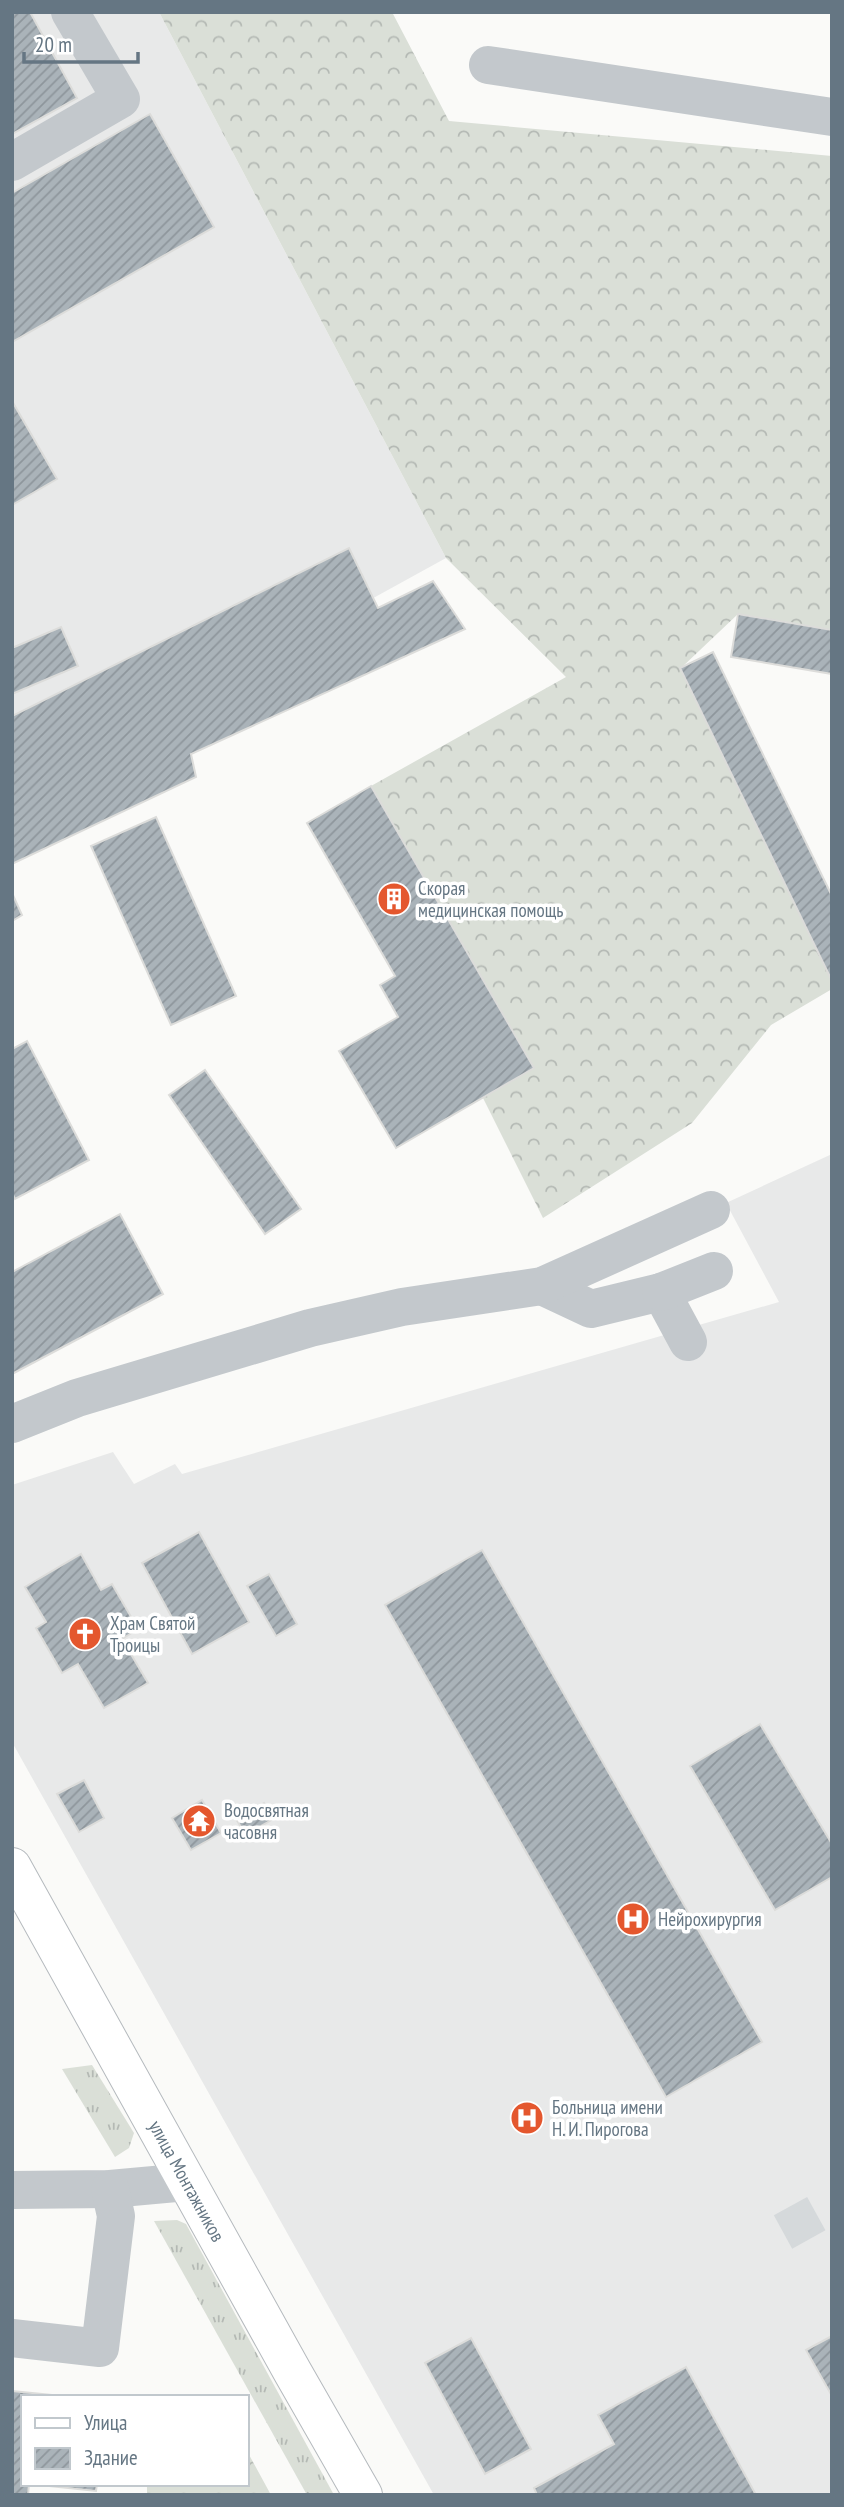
<svg xmlns="http://www.w3.org/2000/svg" width="844" height="2507" font-family="'PT Sans Narrow',sans-serif">
<style>
.built{fill:#e8e9e9}
.grass{fill:url(#grass-tufts)}
.forest{fill:url(#forest-crowns)}
.building{fill:url(#building-hatch);stroke:#dcdcda;stroke-width:2}
.lines{fill:none;stroke-linecap:round;stroke-linejoin:round}
.minor-tunnel{stroke:#d5d9db;stroke-width:38;stroke-dasharray:38 19;stroke-linecap:butt}
.major-casing{stroke:#b5babe;stroke-width:40}
.minor{stroke:#c3c8cc;stroke-width:38}
.major{stroke:#fff;stroke-width:38}
.labels{text-anchor:middle;stroke-width:7;stroke-linejoin:round;paint-order:stroke}
.poi-label{font-size:19px;fill:#657683;stroke:#fff;text-anchor:start}
.street-label{font-size:19px;fill:#657683;stroke:#fff}
</style>
<defs>
<pattern id="grass-tufts" width="24" height="20" patternUnits="userSpaceOnUse" patternTransform="scale(1.75)"><rect width="24" height="20" fill="#dadfd7"/><path d="M3 7l-1-3M5 7V3M7 7l1-3M15 17l-1-3M17 17v-4M19 17l1-3" fill="none" stroke="#b4b9b4"/></pattern>
<pattern id="forest-crowns" width="20" height="18" patternUnits="userSpaceOnUse" patternTransform="scale(1.75)"><rect width="20" height="18" fill="#dadfd7"/><path d="M2 6a3 3 0 1 1 6 0M12 15a3 3 0 1 1 6 0" fill="none" stroke="#b4b9b4"/></pattern>
<pattern id="building-hatch" width="6" height="6" patternUnits="userSpaceOnUse" patternTransform="scale(1.75)"><rect width="6" height="6" fill="#aab3b9"/><path d="M-1 1l2-2M0 6l6-6M5 7l2-2" fill="none" stroke="#8e969c"/></pattern>
</defs>
<rect width="100%" height="100%" fill="#fafaf8"/>
<!-- built -->
<g class="built">
<polygon points="12,12 159,12 446,558 12,797"/>
<polygon points="832,1154 832,2495 434,2495 12,1742 12,1485 113,1452 134,1484 175,1464 182,1474 779,1302 726,1203"/>
</g>
<!-- grass -->
<g class="grass">
<polygon points="92,2065 134,2133 129,2148 115,2157 62,2069"/>
<polygon points="177,2220 186,2224 334,2495 307,2495 154,2221"/>
</g>
<!-- forest -->
<g class="forest">
<polygon points="159,12 392,12 449,121 832,156 832,630 738,614 680,669 832,981 832,989 771,1025 692,1123 543,1218 483,1098 534,1068 371,786 566,677 446,558"/>
<polygon points="247,2451 271,2495 147,2495 147,2484 247,2484"/>
</g>
<!-- building -->
<g class="building">
<polygon points="12,12 30,12 77,98 12,134"/>
<polygon points="150,114 214,227 12,342 12,193"/>
<polygon points="12,401 57,479 12,505"/>
<polygon points="349,548 378,608 433,581 465,629 191,754 196,777 12,864 12,716"/>
<polygon points="738,614 832,630 832,674 731,657"/>
<polygon points="61,627 78,666 12,694 12,648"/>
<polygon points="713,652 832,896 832,981 680,668"/>
<polygon points="371,786 534,1068 396,1148 339,1051 398,1017 380,985 395,976 307,823"/>
<polygon points="156,817 236,996 171,1025 91,846"/>
<polygon points="12,893 22,915 12,921"/>
<polygon points="27,1041 89,1160 15,1199 12,1193 12,1049"/>
<polygon points="205,1070 301,1209 265,1234 169,1095"/>
<polygon points="120,1214 163,1294 12,1374 12,1272"/>
<polygon points="199,1532 249,1622 192,1654 142,1563"/>
<polygon points="482,1550 762,2042 666,2097 385,1605"/>
<polygon points="81,1554 101,1590 112,1584 138,1629 122,1639 148,1683 104,1708 78,1664 62,1673 36,1628 46,1622 25,1587"/>
<polygon points="269,1574 297,1624 276,1636 247,1586"/>
<polygon points="760,1724 832,1844 832,1877 775,1910 690,1766"/>
<polygon points="84,1780 104,1818 79,1832 57,1794"/>
<polygon points="202,1800 221,1833 191,1850 172,1818"/>
<polygon points="264,1803 273,1819 246,1835 236,1819"/>
<polygon points="832,2336 832,2396 806,2350"/>
<polygon points="471,2338 531,2449 485,2474 425,2363"/>
<polygon points="686,2367 756,2495 537,2495 534,2488 614,2444 598,2415"/>
<polygon points="12,2391 72,2397 23,2397 23,2484 29,2484 28,2495 12,2495"/>
<polygon points="30,2484 97,2484 96,2491"/>
</g>
<g class="lines">
<!-- minor-tunnel -->
<polyline class="minor-tunnel" points="783,2232 832,2205"/>
<defs>
<polyline id="major" points="12,1867 292,2371 363,2495"/>
</defs>
<!-- major casing -->
<use href="#major" class="major-casing"/>
<!-- minor -->
<g class="minor">
<polyline points="488,65 832,117"/>
<polyline points="12,162 121,99 70,12"/>
<polyline points="542,1286 591,1309 661,1292 688,1342"/>
<polyline points="661,1292 714,1271"/>
<polyline points="12,1424 77,1398 310,1328 402,1307 542,1286 711,1210"/>
<polyline points="12,2190 110,2189 187,2182"/>
<polyline points="12,2338 100,2348 116,2216 110,2189"/>
</g>
<!-- major -->
<use href="#major" class="major"/>
</g>
<!-- icons -->
<defs>
<symbol id="building-disc" viewBox="-11 -11 22 22"><circle r="9.5" fill="#e4572e" stroke="#fff"/><path d="M-4-6H4V6H1V3H-1V6H-4ZM-2.5-4.3h1.7v1.8h-1.7ZM.8-4.3h1.7v1.8H.8ZM-2.5-1h1.7V.8h-1.7ZM.8-1h1.7V.8H.8Z" fill="#fff"/></symbol>
<symbol id="church-disc" viewBox="-11 -11 22 22"><circle r="9.5" fill="#e4572e" stroke="#fff"/><path d="M-1.2-6h2.4v3.5h3.3v2.4h-3.3V6h-2.4V-.1h-3.3v-2.4h3.3Z" fill="#fff"/></symbol>
<symbol id="temple-disc" viewBox="-11 -11 22 22"><circle r="9.5" fill="#e4572e" stroke="#fff"/><path d="M0-6L5-2H3V0L6.5 2.5H4V6H1.5V3h-3V6H-4V2.5H-6.5L-3 0V-2H-5Z" fill="#fff"/></symbol>
<symbol id="hospital-disc" viewBox="-11 -11 22 22"><circle r="9.5" fill="#e4572e" stroke="#fff"/><path d="M-5-5h3v3.5h4V-5h3V5h-3V1.5h-4V5h-3Z" fill="#fff"/></symbol>
</defs>
<g fill-rule="evenodd">
<use href="#building-disc" x="375" y="880" width="38" height="38"/>
<use href="#church-disc" x="66" y="1615" width="38" height="38"/>
<use href="#temple-disc" x="180" y="1802" width="38" height="38"/>
<use href="#hospital-disc" x="614" y="1900" width="38" height="38"/>
<use href="#hospital-disc" x="508" y="2099" width="38" height="38"/>
</g>
<g class="labels">
<!-- poi labels -->
<g class="poi-label">
<text x="418" y="895">Скорая<tspan x="418" dy="22">медицинская помощь</tspan></text>
<text x="110" y="1630">Храм Святой<tspan x="110" dy="22">Троицы</tspan></text>
<text x="224" y="1817">Водосвятная<tspan x="224" dy="22">часовня</tspan></text>
<text x="658" y="1926">Нейрохирургия</text>
<text x="552" y="2114">Больница имени<tspan x="552" dy="22">Н. И. Пирогова</tspan></text>
</g>
<!-- street labels -->
<g class="street-label">
<text transform="translate(187 2181) rotate(61)" y="7">улица Монтажников</text>
</g>
</g>
<!-- border -->
<rect width="844" height="2507" fill="none" stroke="#657683" stroke-width="28"/>
<!-- legend -->
<rect x="21" y="2395" width="228" height="91" fill="#ffffff" stroke="#c1c8cd" stroke-width="2"/>
<rect x="35" y="2418" width="35" height="10" fill="#ffffff" stroke="#c1c8cd" stroke-width="2"/>
<text x="84" y="2430" font-size="21" fill="#657683">Улица</text>
<rect x="35" y="2448" width="35" height="21" fill="url(#building-hatch)" stroke="#c1c8cd" stroke-width="2"/>
<text x="84" y="2465" font-size="21" fill="#657683">Здание</text>
<!-- scale -->
<path d="M24 52v10h114v-10" fill="none" stroke="#657683" stroke-width="3.5"/>
<text x="35" y="52" font-size="21" fill="#657683" stroke="#ffffff" stroke-width="5" paint-order="stroke">20 m</text>
</svg>
